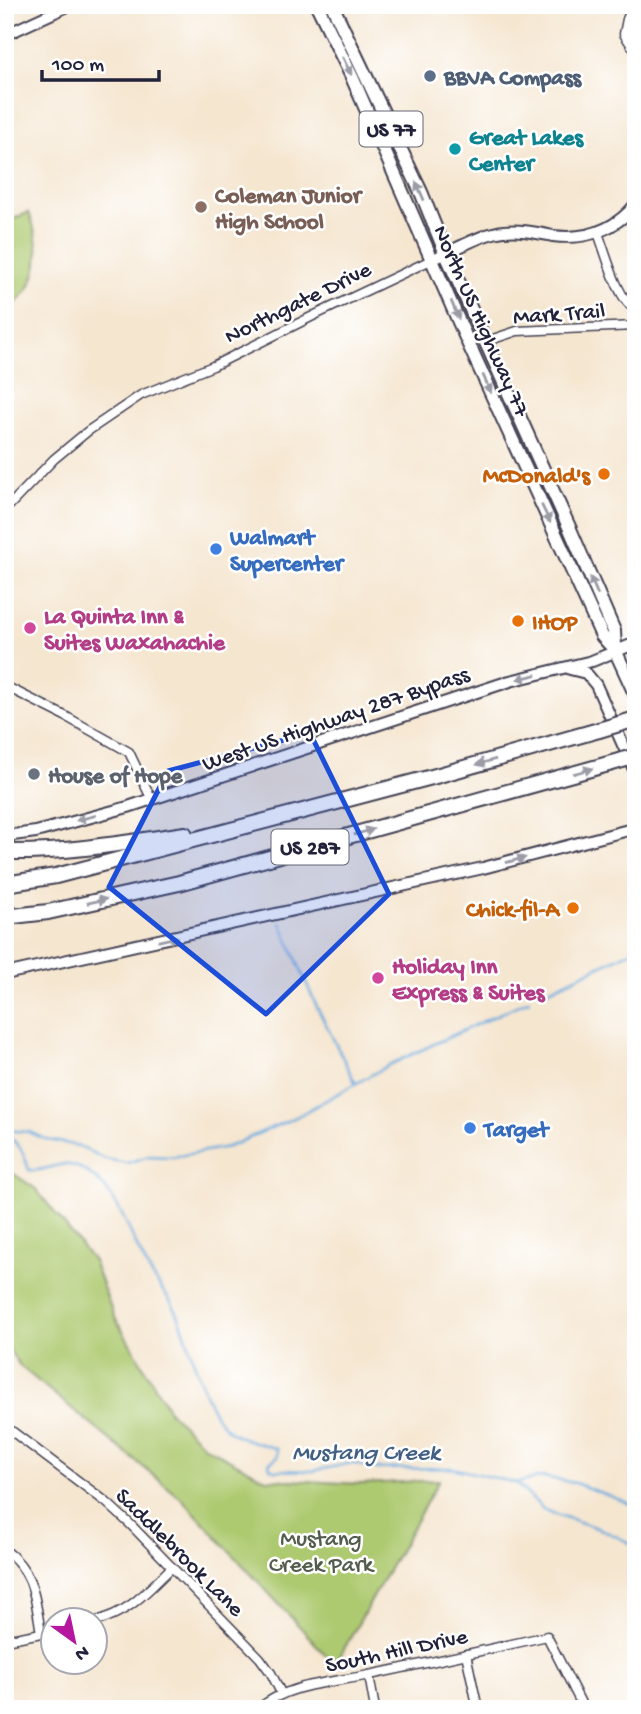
<svg xmlns="http://www.w3.org/2000/svg" width="641" height="1714" font-family="'Gochi Hand',sans-serif">
<style>
.green{fill:#aeca71;stroke:#687656;stroke-width:2}
.lines{fill:none;stroke-linecap:round;stroke-linejoin:round}
.stream{stroke:#6aaadd;stroke-width:2.5}
.street-casing{stroke:#423f51;stroke-width:11}
.secondary-casing{stroke:#423f51;stroke-width:14}
.primary-casing{stroke:#423f51;stroke-width:16}
.highway-casing{stroke:#423f51;stroke-width:18}
.street{stroke:#fff;stroke-width:8}
.secondary{stroke:#fff;stroke-width:10}
.primary{stroke:#fff;stroke-width:12}
.highway{stroke:#fff;stroke-width:14}
.highway-bridge-casing{stroke:#423f51;stroke-width:18;stroke-linecap:butt}
.highway-bridge{stroke:#fff;stroke-width:14}
.oneway{fill:#9c9ca7}
.marked{fill:#1d4ed8;fill-opacity:0.2;stroke:#1d4ed8;stroke-width:5;stroke-linejoin:round}
.service-dot{fill:#5c6f8a;stroke:#fff;stroke-width:2.5}
.culture-dot{fill:#0f9aa8;stroke:#fff;stroke-width:2.5}
.education-dot{fill:#8d6e63;stroke:#fff;stroke-width:2.5}
.food-dot{fill:#e8710a;stroke:#fff;stroke-width:2.5}
.shop-dot{fill:#3f7fe0;stroke:#fff;stroke-width:2.5}
.hotel-dot{fill:#d1479c;stroke:#fff;stroke-width:2.5}
.worship-dot{fill:#6b7280;stroke:#fff;stroke-width:2.5}
.labels{text-anchor:middle;stroke-width:5;stroke-linejoin:round;paint-order:stroke}
.shield{fill:#fff;stroke:#646476;stroke-width:2}
.shield-label{font-size:21px;font-weight:bold;fill:#22223b}
.service-label{font-size:23px;font-weight:bold;fill:#4e5e75;stroke:#fff;text-anchor:start}
.culture-label{font-size:23px;font-weight:bold;fill:#0d838f;stroke:#fff;text-anchor:start}
.education-label{font-size:23px;font-weight:bold;fill:#785e54;stroke:#fff;text-anchor:start}
.street-label{font-size:23px;fill:#22223b;stroke:#fff}
.food-label{font-size:23px;font-weight:bold;fill:#c56008;stroke:#fff;text-anchor:end}
.shop-label{font-size:23px;font-weight:bold;fill:#366cbe;stroke:#fff;text-anchor:start}
.hotel-label{font-size:23px;font-weight:bold;fill:#b23c85;stroke:#fff;text-anchor:start}
.worship-label{font-size:23px;font-weight:bold;fill:#5b616d;stroke:#fff;text-anchor:start}
.park-label{font-size:23px;fill:#535d4e;stroke:#fff}
.water-label{font-size:24px;font-style:italic;fill:#425f84;stroke:#fff}
</style>
<rect width="100%" height="100%" fill="#fff"/>
<filter id="ink" filterUnits="userSpaceOnUse"><feTurbulence type="fractalNoise" baseFrequency=".0143" numOctaves="2"/><feDisplacementMap in="SourceGraphic" scale="14" xChannelSelector="R" yChannelSelector="G"/><feConvolveMatrix kernelMatrix="1 2 1 2 8 2 1 2 1" color-interpolation-filters="sRGB"/></filter>
<filter id="wash" filterUnits="userSpaceOnUse"><feTurbulence type="fractalNoise" baseFrequency=".00686" numOctaves="4" result="noise"/><feDisplacementMap in="SourceGraphic" scale="28" xChannelSelector="R" yChannelSelector="G"/><feGaussianBlur stdDeviation="1.57" result="paint"/><feColorMatrix in="noise" values="0 0 0 0 0 0 0 0 0 0 0 0 0 0 0 0 0 1.4 0 .05"/><feComposite in="paint" operator="in"/></filter>
<g filter="url(#wash)">
<rect width="100%" height="100%" fill="#f5e6d0"/>
<!-- green -->
<g class="green">
<path d="M 29,212 C 43,251 43,286 5,311 L 5,223 Z"/>
<polygon points="5,1168 36,1189 93,1261 114,1316 170,1412 204,1446 266,1479 362,1484 439,1480 335,1665 181,1498 20,1366 5,1344"/>
</g>
<g class="lines">
<!-- stream -->
<g class="stream">
<polyline points="281,923 314,1001 355,1082"/>
<polyline points="547,991 636,949"/>
<polyline points="5,1130 29,1132 48,1140 79,1146 105,1159 127,1163 149,1156 172,1157 228,1147 296,1117 389,1065 529,1000"/>
<path d="M 5,1136 C 21,1142 24,1155 29,1170 C 47,1173 59,1158 80,1168 C 120,1188 128,1236 150,1272 C 159,1287 173,1301 179,1317 C 191,1345 204,1410 227,1429 C 239,1439 262,1444 277,1449 L 277,1457 L 269,1463 L 270,1468 L 274,1470 L 313,1471 L 352,1463 L 372,1469 L 452,1468 L 517,1483 L 543,1477 L 575,1483 L 636,1506"/>
<polyline points="517,1484 544,1510 603,1530 636,1546"/>
</g>
</g>
</g>
<g filter="url(#ink)">
<g class="lines">
<defs>
<g id="street">
<polyline points="634,5 627,19 624,34 636,52"/>
<path d="M 598,233 C 606,253 617,300 636,310"/>
<polyline points="487,341 517,331 636,326"/>
<polyline points="5,510 54,459 88,431 141,395 213,366 315,315 433,259"/>
<polyline points="5,686 65,716 129,752 152,800"/>
<polyline points="5,1426 106,1502 130,1524 260,1658 271,1673 281,1693"/>
<path d="M 5,1550 C 35,1572 35,1599 41,1633"/>
<path d="M 94,1622 C 132,1611 145,1593 172,1567"/>
<polyline points="5,1640 52,1631"/>
<polyline points="466,1654 478,1709"/>
<polyline points="369,1675 375,1709"/>
<path d="M 258,1709 C 290,1682 335,1683 374,1674 C 432,1662 490,1649 547,1636 L 584,1709"/>
</g>
<g id="secondary">
<polyline points="5,35 70,5"/>
<path d="M 433,259 C 454,251 482,233 504,231 C 521,229 537,233 553,236 C 586,240 615,230 636,204"/>
<polyline points="570,669 586,673 596,685 636,774"/>
<polyline points="5,836 36,832 128,807 510,681 592,661 636,643"/>
<polyline points="5,974 483,868 636,828"/>
</g>
<g id="primary">
<polyline points="317,5 352,77 470,347 602,636 615,650 636,696"/>
<polyline points="332,5 421,192 446,254 570,529 614,631 615,650"/>
</g>
<g id="highway">
<path d="M 5,852 C 66,853 125,843 185,834"/>
<polyline points="5,884 56,876 432,777 599,730"/>
<polyline points="5,917 48,912 179,883 612,763"/>
</g>
</defs>
<!-- street casing -->
<use href="#street" class="street-casing"/>
<!-- secondary casing -->
<use href="#secondary" class="secondary-casing"/>
<!-- primary casing -->
<use href="#primary" class="primary-casing"/>
<!-- highway casing -->
<use href="#highway" class="highway-casing"/>
<!-- street -->
<use href="#street" class="street"/>
<!-- secondary -->
<use href="#secondary" class="secondary"/>
<!-- primary -->
<use href="#primary" class="primary"/>
<!-- highway -->
<use href="#highway" class="highway"/>
<defs>
<g id="highway-bridge">
<polyline points="599,730 636,719"/>
<polyline points="612,763 636,756"/>
</g>
</defs>
<!-- highway-bridge casing -->
<use href="#highway-bridge" class="highway-bridge-casing"/>
<!-- highway-bridge -->
<use href="#highway-bridge" class="highway-bridge"/>
</g>
<!-- one-way arrows -->
<defs><path id="oneway-solid" d="M-6-.8H1V-3.2L6.5 0L1 3.2V.8H-6Z" transform="scale(1.75)"/></defs>
<g class="oneway">
<use href="#oneway-solid" transform="translate(347 66) rotate(64)"/>
<use href="#oneway-solid" transform="translate(420 191) rotate(-114)"/>
<use href="#oneway-solid" transform="translate(455 310) rotate(67)"/>
<use href="#oneway-solid" transform="translate(487 384) rotate(66)"/>
<use href="#oneway-solid" transform="translate(546 514) rotate(64)"/>
<use href="#oneway-solid" transform="translate(594 586) rotate(-113)"/>
<use href="#oneway-solid" transform="translate(527 677) rotate(167)"/>
<use href="#oneway-solid" transform="translate(486 762) rotate(164)"/>
<use href="#oneway-solid" transform="translate(583 771) rotate(-16)"/>
<use href="#oneway-solid" transform="translate(86 818) rotate(165)"/>
<use href="#oneway-solid" transform="translate(364 832) rotate(-16)"/>
<use href="#oneway-solid" transform="translate(516 860) rotate(-14)"/>
<use href="#oneway-solid" transform="translate(97 901) rotate(-13)"/>
<use href="#oneway-solid" transform="translate(168 939) rotate(-13)"/>
</g>
</g>
<!-- marked area -->
<path class="marked" d="M 310,733 L 389,894 L 266,1014 L 109,887 L 168,771 Z"/>
<!-- markers -->
<circle class="service-dot" cx="430" cy="76" r="7"/>
<circle class="culture-dot" cx="455" cy="149" r="7"/>
<circle class="education-dot" cx="201" cy="207" r="7"/>
<g class="food-dot">
<circle cx="604" cy="474" r="7"/>
<circle cx="518" cy="621" r="7"/>
<circle cx="573" cy="908" r="7"/>
</g>
<g class="shop-dot">
<circle cx="216" cy="549" r="7"/>
<circle cx="470" cy="1128" r="7"/>
</g>
<g class="hotel-dot">
<circle cx="30" cy="628" r="7"/>
<circle cx="378" cy="978" r="7"/>
</g>
<circle class="worship-dot" cx="34" cy="774" r="7"/>
<g class="labels">
<!-- shield labels -->
<g class="shield">
<rect x="359.5" y="111.5" width="63" height="35" rx="5"/>
<rect x="271.5" y="829.5" width="77" height="35" rx="5"/>
</g>
<g class="shield-label">
<text x="391" y="136">US 77</text>
<text x="310" y="854">US 287</text>
</g>
<!-- service labels -->
<g class="service-label">
<text x="444" y="84">BBVA Compass</text>
</g>
<!-- culture labels -->
<g class="culture-label">
<text x="469" y="144">Great Lakes<tspan x="469" dy="26">Center</tspan></text>
</g>
<!-- education labels -->
<g class="education-label">
<text x="215" y="202">Coleman Junior<tspan x="215" dy="26">High School</tspan></text>
</g>
<!-- street labels -->
<g class="street-label">
<text transform="translate(297 301) rotate(-26)" y="8">Northgate Drive</text>
<text transform="translate(559 312) rotate(-4)" y="8">Mark Trail</text>
<text transform="translate(483 320) rotate(66)" y="8">North US Highway 77</text>
<text transform="translate(335 717) rotate(-19)" y="8">West US Highway 287 Bypass</text>
<text transform="translate(181 1551) rotate(45)" y="8">Saddlebrook Lane</text>
<text transform="translate(396 1649) rotate(-12)" y="8">South Hill Drive</text>
</g>
<!-- food labels -->
<g class="food-label">
<text x="590" y="482">McDonald's</text>
<text x="532" y="629" text-anchor="start">IHOP</text>
<text x="559" y="916">Chick-fil-A</text>
</g>
<!-- shop labels -->
<g class="shop-label">
<text x="230" y="544">Walmart<tspan x="230" dy="26">Supercenter</tspan></text>
<text x="484" y="1136">Target</text>
</g>
<!-- hotel labels -->
<g class="hotel-label">
<text x="44" y="623">La Quinta Inn &amp;<tspan x="44" dy="26">Suites Waxahachie</tspan></text>
<text x="392" y="973">Holiday Inn<tspan x="392" dy="26">Express &amp; Suites</tspan></text>
</g>
<!-- worship labels -->
<g class="worship-label">
<text x="48" y="782">House of Hope</text>
</g>
<!-- park labels -->
<g class="park-label">
<text x="321" y="1545">Mustang<tspan x="321" dy="26">Creek Park</tspan></text>
</g>
<!-- water labels -->
<g class="water-label">
<text x="366" y="1459">Mustang Creek</text>
</g>
</g>
<!-- margin -->
<rect width="641" height="1714" fill="none" stroke="#fff" stroke-width="28"/>
<!-- north arrow -->
<g transform="translate(74 1641) rotate(147)"><circle r="33" fill="#ffffff" stroke="#a7a7b1" stroke-width="2"/>
<path d="M0-5L12 26L0 18L-12 26Z" fill="#b5179e"/>
<text y="-10" font-size="19" font-weight="bold" text-anchor="middle" fill="#22223b">N</text>
</g>
<!-- scale -->
<path d="M42 70v10h117v-10" fill="none" stroke="#22223b" stroke-width="3.5"/>
<text x="52" y="70" font-size="21" fill="#22223b" stroke="#ffffff" stroke-width="5" paint-order="stroke">100 m</text>
</svg>
